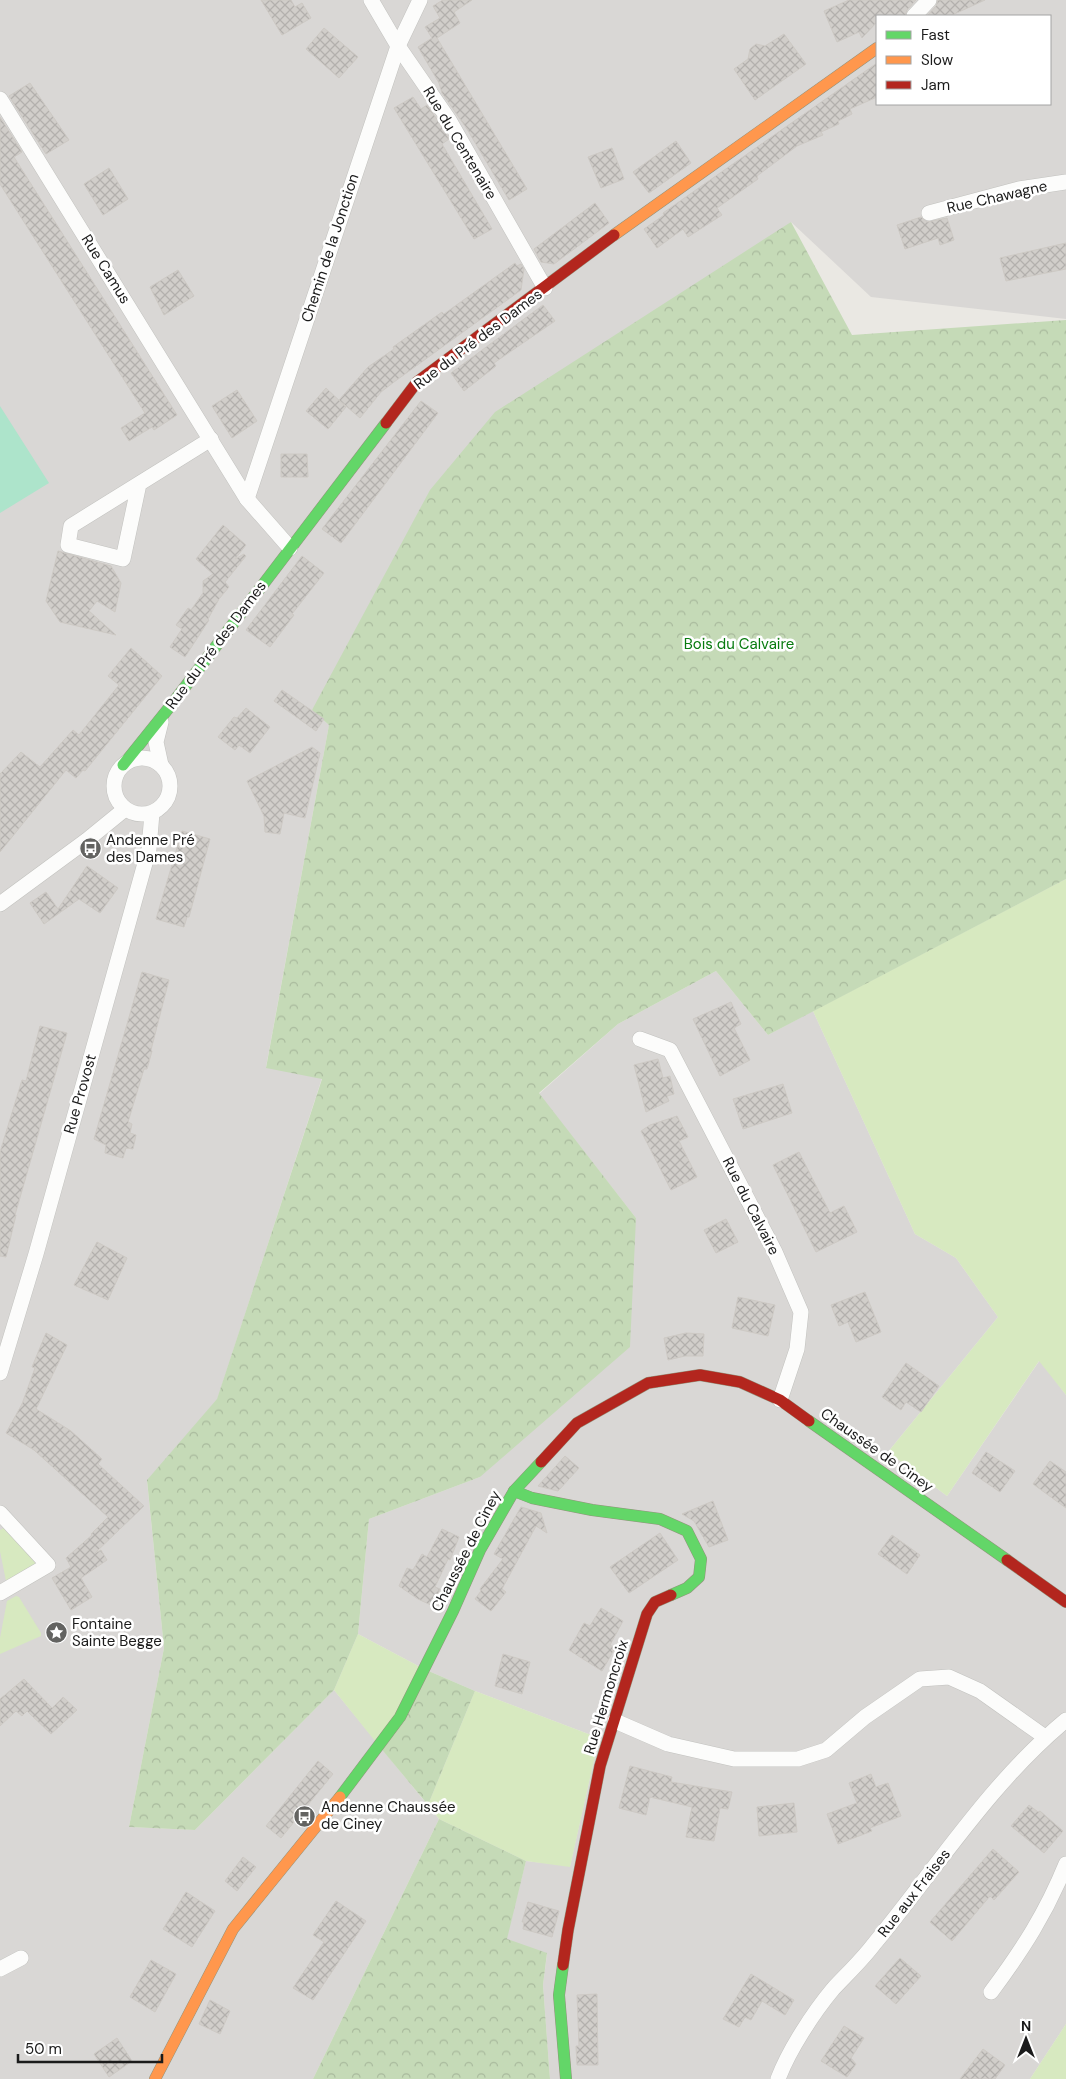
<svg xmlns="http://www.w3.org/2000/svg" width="1066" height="2079" font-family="'DM Sans',sans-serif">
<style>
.residential{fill:#d9d7d5;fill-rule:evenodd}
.grass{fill:#d7e9c0}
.forest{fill:url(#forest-crowns)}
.pitch{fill:#ade4cb}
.building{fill:url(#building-cross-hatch);stroke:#cdc9c4}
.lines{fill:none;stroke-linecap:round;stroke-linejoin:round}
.street-casing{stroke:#c2c2bf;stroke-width:16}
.fast-casing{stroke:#93937c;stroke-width:12}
.slow-casing{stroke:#93937c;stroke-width:12}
.jam-casing{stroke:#93937c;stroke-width:12}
.street{stroke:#fcfcfb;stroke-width:15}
.fast{stroke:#63d668;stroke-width:11}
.slow{stroke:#ff974d;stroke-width:11}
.jam{stroke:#b3261e;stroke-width:11}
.labels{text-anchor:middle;stroke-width:5;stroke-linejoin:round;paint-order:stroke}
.street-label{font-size:15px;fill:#1b1b1b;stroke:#fff}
.park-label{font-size:15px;fill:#087b0f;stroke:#fff}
.poi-label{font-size:15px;fill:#1b1b1b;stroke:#fff;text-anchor:start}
</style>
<defs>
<pattern id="forest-crowns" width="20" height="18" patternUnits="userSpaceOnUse" patternTransform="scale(1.25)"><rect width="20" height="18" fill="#c5dab7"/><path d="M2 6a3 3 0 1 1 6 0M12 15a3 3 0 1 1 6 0" fill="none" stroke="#a9ba9d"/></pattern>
<pattern id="building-cross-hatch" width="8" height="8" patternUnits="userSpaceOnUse" patternTransform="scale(1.25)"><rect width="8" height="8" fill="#d1ceca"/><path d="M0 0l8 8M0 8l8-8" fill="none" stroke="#b3b0ad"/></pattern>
</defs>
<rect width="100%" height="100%" fill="#eae8e3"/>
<!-- residential -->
<g class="residential">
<path d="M 0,0 L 1066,0 L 1066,319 L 871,297 L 791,222 L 312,710 L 329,725 L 266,1067 L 322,1078 L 217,1400 L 147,1481 L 164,1648 L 129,1827 L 195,1830 L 334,1690 L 439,1819 L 313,2079 L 0,2079 ZM 877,16 L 1050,16 L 1050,104 L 877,104 Z"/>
<polygon points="716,971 768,1035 813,1011 915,1234 956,1258 998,1317 888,1452 947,1496 1040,1360 1066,1395 1066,2024 1030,2079 550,2079 543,1985 547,1954 506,1940 526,1861 570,1866 599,1738 475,1691 424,1669 358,1634 369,1519 480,1477 636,1218 539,1094 618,1024"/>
</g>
<!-- grass -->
<g class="grass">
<polygon points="1066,879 1066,1395 1039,1361 947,1496 888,1452 998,1317 956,1258 915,1234 813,1011"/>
<polygon points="4,1528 41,1562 6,1581 0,1551 0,1530"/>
<polygon points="16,1596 19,1597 41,1633 41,1636 0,1654 0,1638 7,1601"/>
<polygon points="358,1634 424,1669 379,1746 334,1690"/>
<polygon points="475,1691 599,1738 570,1867 526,1861 439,1819 428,1805"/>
<polygon points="1066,2024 1066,2079 1030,2079"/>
</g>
<!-- forest -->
<g class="forest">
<polygon points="791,222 852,335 1066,320 1066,879 768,1035 716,971 618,1024 539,1093 636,1218 630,1347 480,1477 369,1519 358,1634 334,1690 195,1830 129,1827 164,1648 147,1480 217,1399 322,1079 266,1068 329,725 312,710 430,490 495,412"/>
<polygon points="424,1669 475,1691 428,1805 379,1746"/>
<polygon points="439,1819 526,1861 507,1939 547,1953 543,1985 550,2079 313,2079"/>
</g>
<!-- pitch -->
<polygon class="pitch" points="0,406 49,483 0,513"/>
<!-- building -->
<g class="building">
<polygon points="261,0 291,0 295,7 302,3 311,18 282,35"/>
<polygon points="443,0 472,0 454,12 460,23 437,38 527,189 509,200 467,129 442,93 439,83 418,47 432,38 425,27 440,18 433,6"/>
<polygon points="849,0 916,0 907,10 905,16 877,16 877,22 862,38 859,32 837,42 824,11"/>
<polygon points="938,0 985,0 950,16 927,16 936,6"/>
<polygon points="324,28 358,57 339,78 306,49"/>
<polygon points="784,34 806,64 755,100 734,69 748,59 750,49 756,44 765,46"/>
<polygon points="877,63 877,97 850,109 852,114 838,121 839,124 821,132 823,135 797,146 757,176 758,179 717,208 722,215 688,237 683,229 657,248 644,229 664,215 663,213"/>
<polygon points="30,83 69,140 46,154 9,96"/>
<polygon points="413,97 421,109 427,105 441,125 449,139 442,144 492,229 474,239 394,108"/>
<polygon points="0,117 22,152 14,157 177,415 154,430 152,427 129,441 121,428 145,413 0,184"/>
<polygon points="676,141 691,163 649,193 633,172"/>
<polygon points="612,148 624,179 601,188 588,157"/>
<polygon points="109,168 128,199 103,215 84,184"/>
<polygon points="595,203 609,223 554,264 541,262 534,249"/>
<polygon points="921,217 927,222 947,218 954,240 940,245 938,238 905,249 897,225"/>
<polygon points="1066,243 1066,269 1006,281 1000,258"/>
<polygon points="515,263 517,266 521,264 524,269 521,290 394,382 381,392 360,418 339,400 368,367 394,349 393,347 442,312 444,314"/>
<polygon points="178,270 194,296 164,315 150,287"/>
<polygon points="543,305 555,321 494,363 496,366 464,391 451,373"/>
<polygon points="326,388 346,407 328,429 306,411"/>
<polygon points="237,390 257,421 232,438 212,406"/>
<polygon points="421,401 438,413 341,543 322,529"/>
<polygon points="281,454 307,454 308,477 281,477"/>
<polygon points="223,525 246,545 235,559 244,554 246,556 225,582 229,587 219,599 208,619 209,620 185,657 170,647 182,629 176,625 188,608 191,610 203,593 203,581 213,574 196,559"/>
<polygon points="58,551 111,566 121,583 115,612 97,601 89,611 116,635 60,622 46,601"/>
<polygon points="302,556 324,573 292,614 294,615 270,647 246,630"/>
<polygon points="131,648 162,676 85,771 83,770 76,778 66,770 0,852 0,774 21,752 40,767 73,730 79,735 119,685 108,676"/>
<polygon points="282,690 324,719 316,731 274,701"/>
<polygon points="246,708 270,727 250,753 239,745 235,750 218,737 234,717 237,718"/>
<polygon points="312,747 320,753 305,818 284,813 280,834 265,832 264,816 247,781"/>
<polygon points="182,831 210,839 189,917 187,917 184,927 156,919"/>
<polygon points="87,866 118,888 100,913 79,899 44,924 30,903 46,892 58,909"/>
<polygon points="142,972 169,980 151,1050 152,1051 147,1069 144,1069 128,1122 132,1124 130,1133 136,1135 133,1149 126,1148 123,1158 105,1153 106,1145 94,1139"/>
<polygon points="731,1002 741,1024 734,1028 750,1060 720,1076 693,1019"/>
<polygon points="40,1026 67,1033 15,1215 16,1215 6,1257 0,1256 0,1152 22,1080 26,1081"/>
<polygon points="658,1059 663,1078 670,1076 674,1094 667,1096 669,1101 646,1112 634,1065"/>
<polygon points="783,1084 792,1113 743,1129 733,1099"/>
<polygon points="677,1116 688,1137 679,1141 697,1177 671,1190 641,1131 650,1125"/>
<polygon points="799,1152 830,1213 844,1206 857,1232 816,1252 773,1165"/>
<polygon points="726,1219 738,1242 716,1253 704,1230"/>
<polygon points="97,1242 127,1258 108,1300 74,1285"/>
<polygon points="865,1292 881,1332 856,1342 848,1322 839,1326 831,1305"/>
<polygon points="738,1297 775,1305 768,1336 732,1328"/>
<polygon points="46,1333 67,1345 36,1409 71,1431 102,1459 98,1464 144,1506 95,1553 101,1550 107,1560 81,1578 92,1597 71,1610 52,1578 71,1567 66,1558 92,1535 91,1534 108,1517 34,1450 6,1433 22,1404 35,1368 32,1367"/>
<polygon points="686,1333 704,1334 703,1356 685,1356 668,1360 664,1338"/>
<polygon points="906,1363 939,1386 921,1412 906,1402 901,1410 882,1397"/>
<polygon points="986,1452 1015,1471 1000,1492 972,1473"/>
<polygon points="565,1456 579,1468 558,1491 538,1486"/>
<polygon points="1050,1461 1066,1472 1066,1508 1033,1484"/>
<polygon points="713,1501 728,1540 709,1547 694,1521 682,1514"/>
<polygon points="521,1507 541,1513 547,1533 536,1526 502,1589 506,1592 491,1611 475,1599 481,1591 480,1589 503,1559 494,1554"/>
<polygon points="442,1529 459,1537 450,1560 448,1559 435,1587 440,1589 433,1606 418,1599 399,1586 407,1568 413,1570 422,1554 427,1557"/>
<polygon points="660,1533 678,1560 629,1593 610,1567"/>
<polygon points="892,1535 920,1555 907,1574 878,1554"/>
<polygon points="601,1608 623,1621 610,1645 615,1648 602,1671 569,1650 584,1623 590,1626"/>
<polygon points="503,1654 530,1662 522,1694 495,1686"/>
<polygon points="24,1679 52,1708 63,1697 77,1710 51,1734 27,1711 22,1716 16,1711 0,1726 0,1699"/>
<polygon points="318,1761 333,1774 281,1838 266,1826"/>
<polygon points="630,1766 672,1777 671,1782 732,1792 728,1809 720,1808 714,1841 686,1837 692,1807 650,1797 646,1815 619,1808"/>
<polygon points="871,1774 876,1787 888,1783 901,1816 870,1828 872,1831 838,1844 827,1814 857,1803 849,1783"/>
<polygon points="794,1803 797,1832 759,1836 757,1807"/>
<polygon points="1029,1805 1038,1812 1040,1811 1063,1831 1044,1853 1011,1826"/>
<polygon points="993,1849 1019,1872 994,1900 990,1896 952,1941 930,1922"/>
<polygon points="243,1857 256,1867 237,1891 225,1881"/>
<polygon points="186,1892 215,1911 192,1947 163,1929"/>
<polygon points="336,1901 366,1921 313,2000 293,1988 324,1942 313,1935"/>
<polygon points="528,1902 559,1911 552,1937 523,1929 524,1922 522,1922"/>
<polygon points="900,1958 921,1976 896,2004 875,1986"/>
<polygon points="151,1960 176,1974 155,2012 130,1997"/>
<polygon points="751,1974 794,2000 785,2015 762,2001 751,2020 745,2017 739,2027 723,2019"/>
<polygon points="597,1994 598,2065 577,2065 576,2046 579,2046 577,1995"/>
<polygon points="210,2000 230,2011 220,2034 199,2024"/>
<polygon points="844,2026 864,2038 851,2058 856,2064 847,2077 821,2061"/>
<polygon points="117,2038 132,2061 109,2077 94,2054"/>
<polygon points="983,2049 1005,2065 995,2079 960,2079"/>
</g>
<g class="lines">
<defs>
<g id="street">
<polyline points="371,0 398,46 449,120 545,288"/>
<polyline points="914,16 929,0"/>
<polyline points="0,99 247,499 290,548"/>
<polyline points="929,213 1019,189 1066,182"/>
<polyline points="139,484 123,559 68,545 71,526 211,439"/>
<polyline points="247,499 398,46 420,0"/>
<polyline points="161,722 156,742 161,765"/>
<circle cx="142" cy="786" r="28"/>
<polyline points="0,904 87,840 125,809"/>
<polyline points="640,1039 670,1050 775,1252 801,1312 797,1349 780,1400"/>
<polyline points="0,1373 36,1254 149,849 152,813"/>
<polyline points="0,1513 48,1565 0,1593"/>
<polyline points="615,1721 668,1744 734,1759 798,1759 826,1750 865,1717 920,1679 949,1677 980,1691 1045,1737"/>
<polyline points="0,1969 21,1958"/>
<path d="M 991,1992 C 1023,1949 1046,1913 1066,1864"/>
<path d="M 778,2079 C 789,2050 813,2013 833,1989 C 847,1974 862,1960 874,1944 C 936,1869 990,1783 1066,1720"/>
</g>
<g id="fast">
<polyline points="123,765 172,704 386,423"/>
<polyline points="809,1421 1007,1560"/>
<polyline points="514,1491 532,1498 592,1510 660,1519 687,1531 701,1559 699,1577 687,1588 671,1595"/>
<polyline points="340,1797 400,1717 453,1611 480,1550 514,1491 541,1462"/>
<polyline points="563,1965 559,1995 566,2079"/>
</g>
<g id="slow">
<polyline points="614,235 877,48"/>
<polyline points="155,2079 233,1929 340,1797"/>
</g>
<g id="jam">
<polyline points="386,423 417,382 614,235"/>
<polyline points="541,1462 577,1423 648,1383 700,1375 740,1382 780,1400 809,1421"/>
<polyline points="1007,1560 1066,1602"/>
<polyline points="563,1965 568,1930 600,1766 647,1614 655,1602 671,1595"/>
</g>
</defs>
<!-- street casing -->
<use href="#street" class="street-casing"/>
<!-- fast casing -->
<use href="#fast" class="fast-casing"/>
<!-- slow casing -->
<use href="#slow" class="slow-casing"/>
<!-- jam casing -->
<use href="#jam" class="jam-casing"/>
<!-- street -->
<use href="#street" class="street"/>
<!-- fast -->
<use href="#fast" class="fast"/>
<!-- slow -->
<use href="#slow" class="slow"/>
<!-- jam -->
<use href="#jam" class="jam"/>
</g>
<!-- icons -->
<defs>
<symbol id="bus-disc" viewBox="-11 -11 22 22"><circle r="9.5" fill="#636361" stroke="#fff"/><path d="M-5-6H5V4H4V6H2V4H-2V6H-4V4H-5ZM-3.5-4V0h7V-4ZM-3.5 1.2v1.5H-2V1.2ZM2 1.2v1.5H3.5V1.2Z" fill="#fff"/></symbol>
<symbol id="sight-disc" viewBox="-11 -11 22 22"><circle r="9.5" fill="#636361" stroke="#fff"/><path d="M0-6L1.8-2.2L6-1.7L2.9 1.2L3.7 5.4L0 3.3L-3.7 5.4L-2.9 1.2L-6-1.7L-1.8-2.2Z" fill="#fff"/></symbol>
</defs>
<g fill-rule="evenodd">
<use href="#bus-disc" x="78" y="836" width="25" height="25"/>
<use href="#sight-disc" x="44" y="1620" width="25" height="25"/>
<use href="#bus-disc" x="292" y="1804" width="25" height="25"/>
</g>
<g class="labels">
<!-- street labels -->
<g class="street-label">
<text transform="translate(460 143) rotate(59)" y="5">Rue du Centenaire</text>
<text transform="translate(997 197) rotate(-13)" y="5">Rue Chawagne</text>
<text transform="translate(330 248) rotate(-72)" y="5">Chemin de la Jonction</text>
<text transform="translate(106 269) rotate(58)" y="5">Rue Camus</text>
<text transform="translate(478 339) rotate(-37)" y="5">Rue du Pré des Dames</text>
<text transform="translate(216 645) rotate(-53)" y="5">Rue du Pré des Dames</text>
<text transform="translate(80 1094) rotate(-74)" y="5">Rue Provost</text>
<text transform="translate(751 1206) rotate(63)" y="5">Rue du Calvaire</text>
<text transform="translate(877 1450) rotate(35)" y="5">Chaussée de Ciney</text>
<text transform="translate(466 1551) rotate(-63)" y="5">Chaussée de Ciney</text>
<text transform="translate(606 1697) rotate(-73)" y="5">Rue Hermoncroix</text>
<text transform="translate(914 1893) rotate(-52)" y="5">Rue aux Fraises</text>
</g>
<!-- park labels -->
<g class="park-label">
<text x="739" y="649">Bois du Calvaire</text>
</g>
<!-- poi labels -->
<g class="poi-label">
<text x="106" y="845">Andenne Pré<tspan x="106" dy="17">des Dames</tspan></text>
<text x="72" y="1629">Fontaine<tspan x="72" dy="17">Sainte Begge</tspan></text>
<text x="321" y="1812">Andenne Chaussée<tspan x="321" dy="17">de Ciney</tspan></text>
</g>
</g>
<!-- legend -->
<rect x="876" y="15" width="175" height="90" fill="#ffffff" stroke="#a4a4a4"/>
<rect x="886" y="31" width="25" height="8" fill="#63d668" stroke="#a4a4a4"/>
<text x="921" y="40" font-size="15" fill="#1b1b1b">Fast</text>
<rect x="886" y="56" width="25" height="8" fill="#ff974d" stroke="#a4a4a4"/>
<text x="921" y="65" font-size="15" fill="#1b1b1b">Slow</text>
<rect x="886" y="81" width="25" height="8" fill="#b3261e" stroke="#a4a4a4"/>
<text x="921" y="90" font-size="15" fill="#1b1b1b">Jam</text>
<!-- north arrow -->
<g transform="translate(1026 2039)" stroke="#ffffff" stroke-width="4" paint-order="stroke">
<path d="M0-4L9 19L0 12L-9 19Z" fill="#1b1b1b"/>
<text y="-8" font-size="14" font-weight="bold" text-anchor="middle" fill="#1b1b1b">N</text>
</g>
<!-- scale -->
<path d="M18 2054v8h144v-8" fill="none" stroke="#1b1b1b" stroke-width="2.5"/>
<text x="25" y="2054" font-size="15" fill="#1b1b1b" stroke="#ffffff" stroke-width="4" paint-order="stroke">50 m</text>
</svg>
